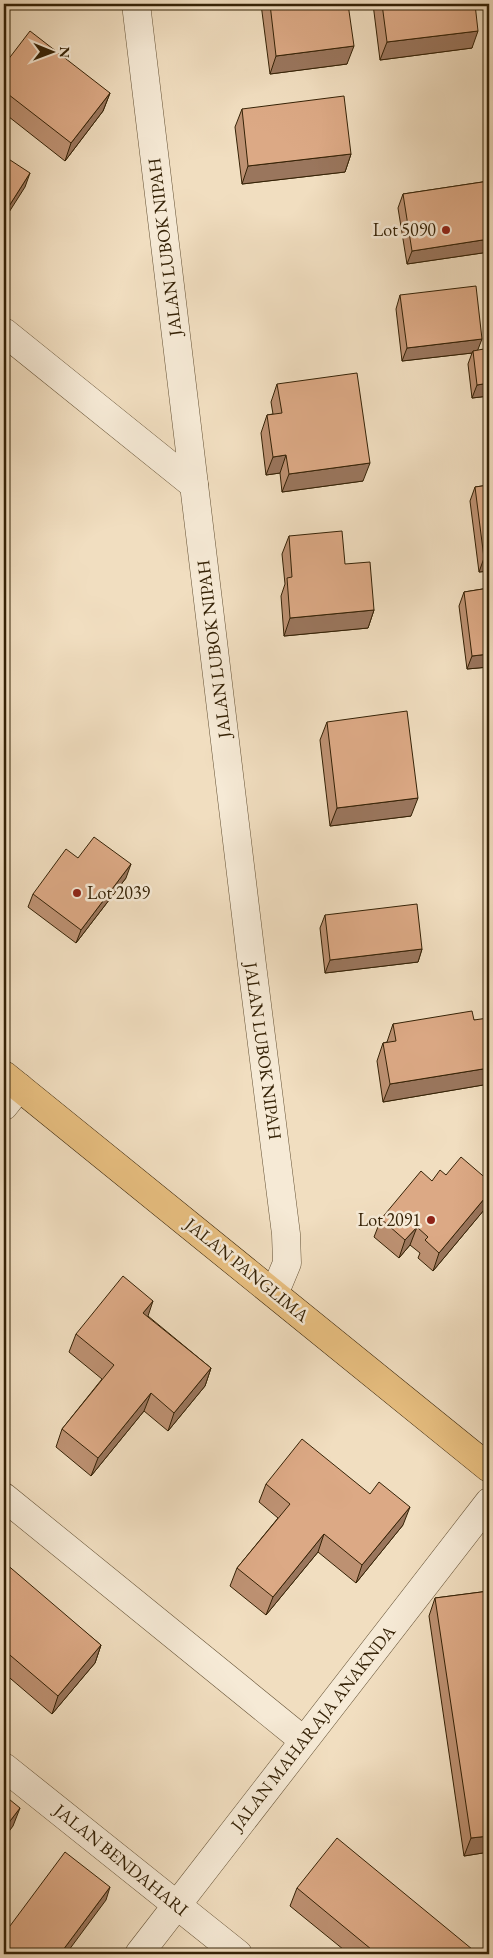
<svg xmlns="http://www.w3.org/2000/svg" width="493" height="1958" font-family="'EB Garamond',serif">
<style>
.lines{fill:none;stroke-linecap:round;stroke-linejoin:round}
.minor-casing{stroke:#645134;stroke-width:29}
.major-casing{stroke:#352206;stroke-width:29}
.minor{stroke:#f6ead6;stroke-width:28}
.major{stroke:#e8bf80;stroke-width:28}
.wall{fill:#bd9172;stroke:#352206}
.shaded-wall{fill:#9a765d;stroke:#352206}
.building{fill:#dca985;stroke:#352206}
.poi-dot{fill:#8f2418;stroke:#f6ead6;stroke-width:2}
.labels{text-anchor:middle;stroke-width:5;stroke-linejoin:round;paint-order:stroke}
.poi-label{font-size:18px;fill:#352206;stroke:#f6ead6;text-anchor:end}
.street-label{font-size:18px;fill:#352206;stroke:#f6ead6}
</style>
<rect width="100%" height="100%" fill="#f1dec0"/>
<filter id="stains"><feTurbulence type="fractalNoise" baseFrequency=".004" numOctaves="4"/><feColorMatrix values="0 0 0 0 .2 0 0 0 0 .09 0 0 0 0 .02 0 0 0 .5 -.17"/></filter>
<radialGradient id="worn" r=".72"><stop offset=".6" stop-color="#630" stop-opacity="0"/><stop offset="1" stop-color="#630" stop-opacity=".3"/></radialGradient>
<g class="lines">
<defs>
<g id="minor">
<polyline points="136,4 252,965 286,1234 287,1263 275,1292"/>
<polyline points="4,332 194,485"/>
<polyline points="4,1106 19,1087"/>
<polyline points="4,1497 303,1740"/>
<polyline points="4,1767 238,1954"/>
<polyline points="139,1954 489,1502"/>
</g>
<polyline id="major" points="4,1075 489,1468"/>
</defs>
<!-- minor casing -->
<use href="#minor" class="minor-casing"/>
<!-- major casing -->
<use href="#major" class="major-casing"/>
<!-- minor -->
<use href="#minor" class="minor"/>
<!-- major -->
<use href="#major" class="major"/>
</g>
<!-- wall -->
<g class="wall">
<polygon points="261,4 348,4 347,64 270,74"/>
<polygon points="373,4 475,4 472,48 380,60"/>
<polygon points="4,65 110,93 103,111 65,161 4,113"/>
<polygon points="242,109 351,154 345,172 242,184 235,127"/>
<polygon points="489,181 489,252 407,264 398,208 403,194"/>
<polygon points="400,295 478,350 489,396 472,398 468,364 472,353 402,361 396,309"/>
<polygon points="277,384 363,481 282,492 280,473 266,475 261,433 267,415 273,414 271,402"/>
<polygon points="489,485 489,571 479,572 470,501 475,487"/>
<polygon points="289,536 345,564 374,610 368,628 284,636 281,596 285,584 282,554"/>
<polygon points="489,588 489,667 467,669 459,606 464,592"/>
<polygon points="327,722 411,816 330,826 320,740"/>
<polygon points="489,727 489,741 488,731"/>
<polygon points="78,858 126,878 76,943 28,907 33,894"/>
<polygon points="325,915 422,949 418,962 325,973 320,928"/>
<polygon points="474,1020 489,1023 489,1084 383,1102 377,1061 383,1043 387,1042 393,1024"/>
<polygon points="446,1175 489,1204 433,1271 418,1258 420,1253 410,1245 399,1258 374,1237 381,1219 432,1181"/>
<polygon points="148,1316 211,1368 205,1386 168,1431 144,1411 91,1476 56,1447 62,1429 102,1379 69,1352 76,1334"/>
<polygon points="266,1484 403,1525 356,1583 318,1552 266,1615 230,1586 237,1568 278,1518 259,1502"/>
<polygon points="4,1565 101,1645 95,1663 52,1714 4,1673"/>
<polygon points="489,1591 489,1852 464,1856 429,1616 435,1598"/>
<polygon points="297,1888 478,1954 349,1954 290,1906"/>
</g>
<!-- shaded-wall -->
<g class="shaded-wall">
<polygon points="240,4 257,4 239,6"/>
<polygon points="478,31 472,48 380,60 387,42"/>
<polygon points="354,46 347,64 270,74 276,56"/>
<polygon points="110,93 103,111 65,161 71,143"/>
<polygon points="351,154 345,172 242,184 248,166"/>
<polygon points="30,173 25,187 4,220 4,214"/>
<polygon points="489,239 489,252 407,264 412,251"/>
<polygon points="482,339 477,352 473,351 472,353 402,361 407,348"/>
<polygon points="489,383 489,396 472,398 477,385"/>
<polygon points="9,411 4,424 4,417"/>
<polygon points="286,455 280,473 266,475 273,457"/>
<polygon points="370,463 363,481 282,492 289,474"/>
<polygon points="484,558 489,558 489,571 479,572"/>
<polygon points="374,610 368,628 284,636 290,618"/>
<polygon points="489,654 489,667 467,669 472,656"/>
<polygon points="418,798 411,816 330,826 337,808"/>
<polygon points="131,864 126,878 76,943 81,930"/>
<polygon points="422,949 418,962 325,973 330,960"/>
<polygon points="489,1068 489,1084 383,1102 390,1084"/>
<polygon points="489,1193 489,1204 433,1271 439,1253"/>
<polygon points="417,1227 410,1245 399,1258 405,1240"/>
<polygon points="153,1301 147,1319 143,1313"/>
<polygon points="211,1368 205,1386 168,1431 174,1413"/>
<polygon points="151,1393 144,1411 91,1476 98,1458"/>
<polygon points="410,1507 403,1525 356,1583 362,1565"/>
<polygon points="324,1534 318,1552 266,1615 273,1597"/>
<polygon points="101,1645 95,1663 52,1714 58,1696"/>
<polygon points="20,1808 13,1826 4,1838 4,1829"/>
<polygon points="489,1836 489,1852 464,1856 471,1838"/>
<polygon points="110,1887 106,1900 66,1954 60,1954"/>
</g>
<!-- building -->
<g class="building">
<polygon points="270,4 348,4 354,46 276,56"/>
<polygon points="382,4 475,4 478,31 387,42"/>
<polygon points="30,31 110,93 71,143 4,91 4,65"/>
<polygon points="344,96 351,154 248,166 242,109"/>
<polygon points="4,156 30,173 4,214"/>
<polygon points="489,181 489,239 412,251 403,194"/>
<polygon points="476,286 482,339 407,348 400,295"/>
<polygon points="489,348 489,383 477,385 473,351"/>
<polygon points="357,373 370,463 289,474 286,455 273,457 267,415 282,413 277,384"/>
<polygon points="4,407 9,411 4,417"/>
<polygon points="489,485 489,558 484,558 475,487"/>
<polygon points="342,531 345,564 370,562 374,610 290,618 287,578 292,577 289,536"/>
<polygon points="489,588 489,654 472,656 464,592"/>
<polygon points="407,711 418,798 337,808 327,722"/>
<polygon points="94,837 131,864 81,930 33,894 66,849 78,858"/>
<polygon points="417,904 422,949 330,960 325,915"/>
<polygon points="472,1011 474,1020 488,1018 489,1023 489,1068 390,1084 383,1043 396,1041 393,1024"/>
<polygon points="461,1157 489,1181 489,1193 439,1253 425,1240 428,1237 417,1227 405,1240 381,1219 421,1171 432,1181 440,1170 446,1175"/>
<polygon points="123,1276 153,1301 143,1313 211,1368 174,1413 151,1393 98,1458 62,1429 114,1365 76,1334"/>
<polygon points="302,1439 370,1494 379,1482 410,1507 362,1565 324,1534 273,1597 237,1568 290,1504 266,1484"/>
<polygon points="5,1563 101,1645 58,1696 4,1650 4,1565"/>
<polygon points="489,1591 489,1836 471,1838 435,1598"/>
<polygon points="4,1795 20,1808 4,1829"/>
<polygon points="337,1838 478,1954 377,1954 297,1888"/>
<polygon points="65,1852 110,1887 60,1954 4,1954 4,1934"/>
</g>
<!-- markers -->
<g class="poi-dot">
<circle cx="446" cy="230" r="5"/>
<circle cx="77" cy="893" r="5"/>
<circle cx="431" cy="1220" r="5"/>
</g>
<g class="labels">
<!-- poi labels -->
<g class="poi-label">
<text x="436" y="236">Lot 5090</text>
<text x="87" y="899" text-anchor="start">Lot 2039</text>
<text x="421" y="1226">Lot 2091</text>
</g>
<!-- street labels -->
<g class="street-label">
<text transform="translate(165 247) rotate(-97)" y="6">JALAN LUBOK NIPAH</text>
<text transform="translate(214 649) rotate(-97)" y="6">JALAN LUBOK NIPAH</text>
<text transform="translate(263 1051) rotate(82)" y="6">JALAN LUBOK NIPAH</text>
<text transform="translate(247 1270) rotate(39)" y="6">JALAN PANGLIMA</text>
<text transform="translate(313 1728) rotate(-52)" y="6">JALAN MAHARAJA ANAKNDA</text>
<text transform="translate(121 1860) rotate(39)" y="6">JALAN BENDAHARI</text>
</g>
</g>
<!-- margin -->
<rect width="493" height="1958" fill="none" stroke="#f1dec0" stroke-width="20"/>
<rect x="5" y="5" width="483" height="1948" fill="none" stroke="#352206" stroke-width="2.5"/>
<rect x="10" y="10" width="473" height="1938" fill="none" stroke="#352206"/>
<!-- north arrow -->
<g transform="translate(52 52) rotate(91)" stroke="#f6ead6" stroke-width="4" paint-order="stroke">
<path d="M0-4L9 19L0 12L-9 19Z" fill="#352206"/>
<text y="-8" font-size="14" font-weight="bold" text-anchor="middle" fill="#352206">N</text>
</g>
<rect width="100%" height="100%" filter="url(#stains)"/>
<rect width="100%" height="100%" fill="url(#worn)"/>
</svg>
